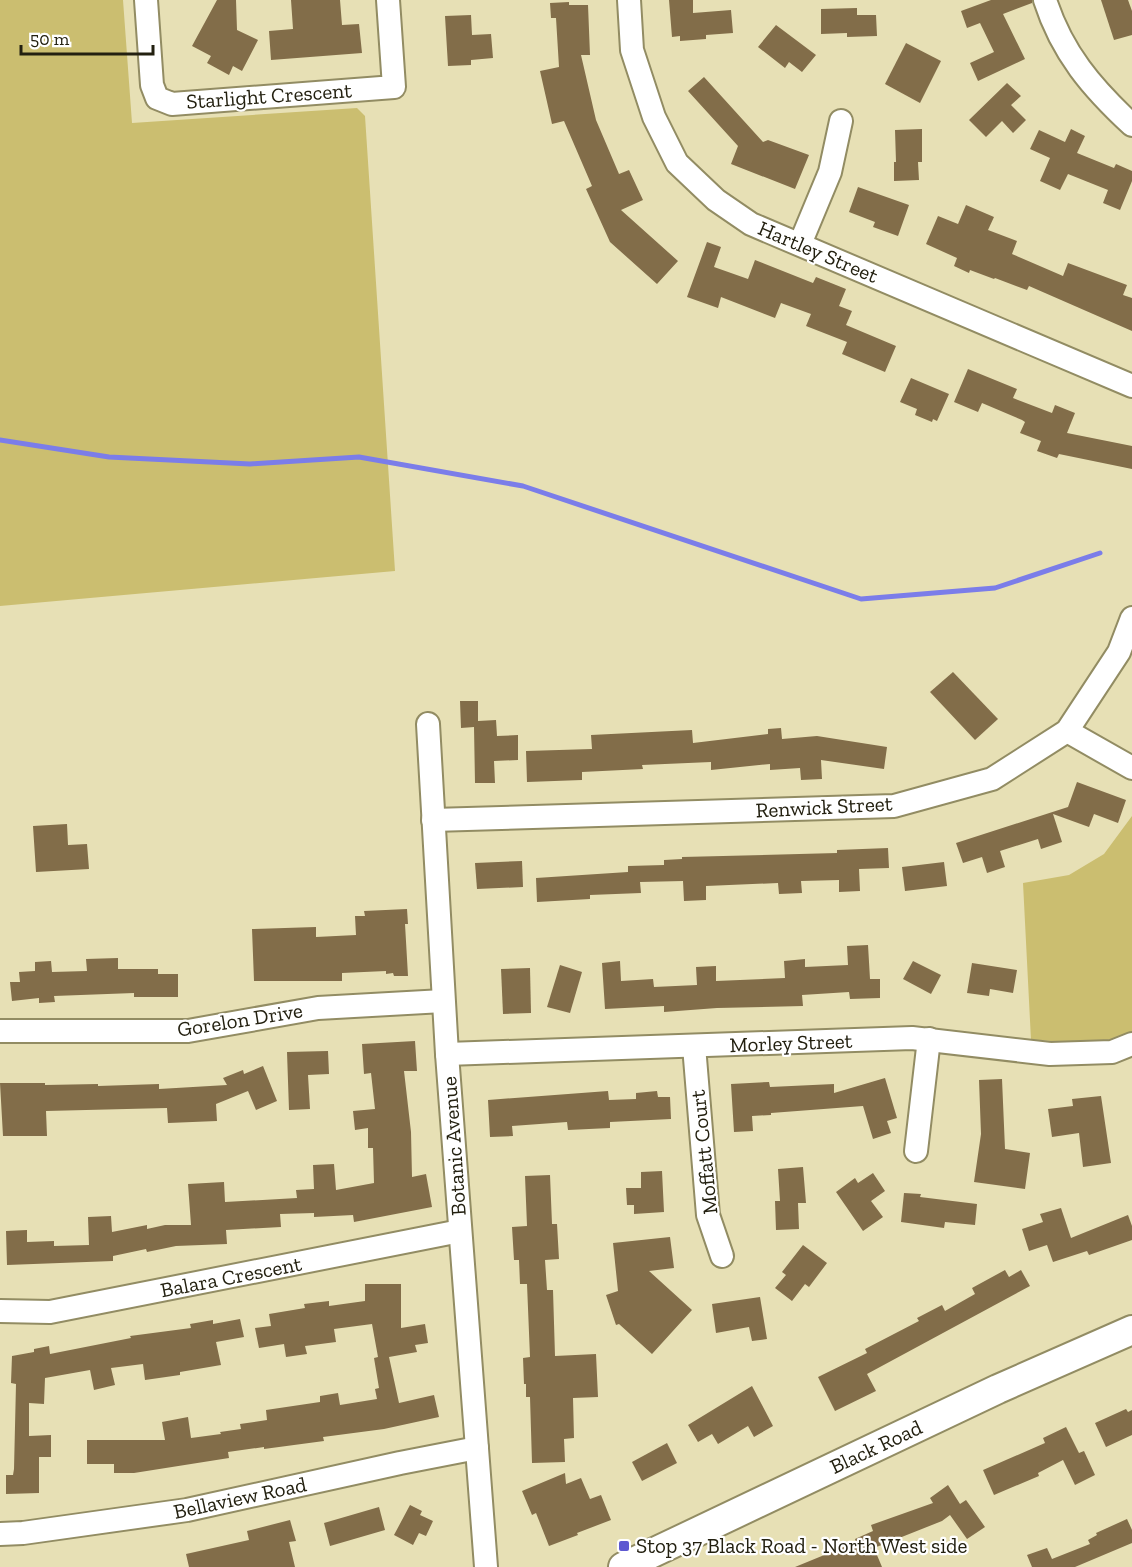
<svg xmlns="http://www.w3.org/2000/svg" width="1132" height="1567" font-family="'Zilla Slab',serif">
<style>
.green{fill:#cbbe70}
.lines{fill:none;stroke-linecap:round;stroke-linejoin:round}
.stream{stroke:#7b7de9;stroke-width:5}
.building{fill:#826d49}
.minor-casing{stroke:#928c63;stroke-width:26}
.major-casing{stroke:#928c63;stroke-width:32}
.minor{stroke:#fff;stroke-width:22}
.major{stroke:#fff;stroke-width:28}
.poi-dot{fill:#5e59d1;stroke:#fff;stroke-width:2}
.labels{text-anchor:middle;stroke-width:4.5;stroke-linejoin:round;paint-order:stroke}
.street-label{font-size:21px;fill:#232010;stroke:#fff}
.poi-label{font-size:21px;fill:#232010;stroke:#fff;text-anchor:start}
</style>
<rect width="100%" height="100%" fill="#e7e0b5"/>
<!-- green -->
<g class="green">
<polygon points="0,0 123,0 132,123 357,108 365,116 395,571 0,606"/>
<path d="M 1132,816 L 1132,1033 C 1100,1047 1065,1041 1031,1040 L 1023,883 L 1069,875 L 1104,854 Z"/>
</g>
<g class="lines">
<!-- stream -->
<polyline class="stream" points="0,440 109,457 250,464 359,457 523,486 861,599 995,588 1100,553"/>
</g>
<!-- building -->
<g class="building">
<polygon points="217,0 236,0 237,30 258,40 242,71 233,66 229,75 207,63 211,56 192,46"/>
<polygon points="291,0 340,0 342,25 359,24 362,53 271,60 269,31 293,29"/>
<polygon points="669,0 693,0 693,13 731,10 733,33 706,35 706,39 680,41 680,36 672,37"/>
<polygon points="991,0 1032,0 1032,3 1003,14 1025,59 978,81 970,63 994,52 980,23 967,28 961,11"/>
<polygon points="1101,0 1128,0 1132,11 1132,35 1114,40"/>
<polygon points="569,2 569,5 588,5 590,55 581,55 596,120 619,174 629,170 643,200 621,210 678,261 657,284 610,242 586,189 592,186 564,121 552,124 540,71 559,67 556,18 551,18 550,3"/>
<polygon points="857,8 857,15 876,15 877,36 847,37 847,33 821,34 821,9"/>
<polygon points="471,15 472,35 491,34 493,58 471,60 471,65 448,66 445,16"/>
<polygon points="776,25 816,55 802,72 789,62 785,68 758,47"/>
<polygon points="906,43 941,61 920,103 885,84"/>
<polygon points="704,77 763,142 768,140 809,155 795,189 731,164 738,146 688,91"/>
<polygon points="1007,83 1021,96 1011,105 1026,120 1013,133 1002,121 986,137 969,120"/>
<polygon points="922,129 922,162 918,162 919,180 894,181 894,162 896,162 895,130"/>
<polygon points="1071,129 1085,136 1077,153 1114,168 1116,164 1132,171 1132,181 1120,210 1103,203 1108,190 1068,174 1060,190 1040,181 1050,158 1030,149 1039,130 1065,142"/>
<polygon points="858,187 909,205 898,236 873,227 875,222 849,212"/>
<polygon points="966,205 994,217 988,230 1017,241 1012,254 1063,276 1068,263 1127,285 1123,295 1132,298 1132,331 1029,286 1027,290 995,278 994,279 970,270 969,273 954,266 957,258 926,244 938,216 958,224"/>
<polygon points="707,242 721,247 714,267 748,279 755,260 813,283 816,277 846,289 839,306 852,311 846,325 896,346 885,372 842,354 847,342 806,326 811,314 781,303 775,318 721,297 718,308 687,297"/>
<polygon points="968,369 1017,389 1013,398 1052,413 1055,405 1075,413 1067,433 1132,446 1132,469 1059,454 1057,458 1037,451 1041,441 1020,433 1025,422 1022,420 982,403 978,412 954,402"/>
<polygon points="911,378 949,394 937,421 933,419 932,422 915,415 917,409 900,402"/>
<polygon points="953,672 998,719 975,740 930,692"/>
<polygon points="460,701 478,701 478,721 496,720 497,736 518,735 518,760 494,761 495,783 475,783 474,727 461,728"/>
<polygon points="781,728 782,739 817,736 887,747 884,769 821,760 822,779 801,780 800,768 770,770 770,764 711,770 711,762 642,765 643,769 582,772 582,780 527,782 526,751 592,749 591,735 692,730 693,743 768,734 768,729"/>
<polygon points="1077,782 1126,800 1118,823 1094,814 1089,827 1053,814 1062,842 1041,849 1038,839 1000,851 1005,867 987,873 982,857 963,863 956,843 1068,807"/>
<polygon points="67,824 68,845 87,844 89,869 36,872 33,826"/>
<polygon points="888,848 889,868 859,869 860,891 839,892 839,880 801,881 802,893 779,894 778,883 706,886 706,900 684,901 683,881 640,882 641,893 590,895 590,899 537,902 536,878 628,872 628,866 664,865 664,860 682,859 682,857 837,853 837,850"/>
<polygon points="522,861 523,887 477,889 475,863"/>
<polygon points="944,862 947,886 905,891 902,867"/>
<polygon points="407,909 408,924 405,924 408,976 394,976 393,973 386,974 386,971 342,973 342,981 254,981 252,929 316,927 316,937 356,935 355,916 365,916 364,911"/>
<polygon points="868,945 870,979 880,979 880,998 850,999 849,992 802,995 803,1006 717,1008 664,1012 664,1006 605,1009 602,963 620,961 621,981 653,979 654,987 697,985 696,967 716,966 716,981 785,978 784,961 805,959 805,967 848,965 847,946"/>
<polygon points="118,958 118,969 158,969 158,974 178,974 178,997 134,997 134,993 54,996 55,1002 39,1003 39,998 12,1001 10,982 20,982 19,972 35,971 35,962 51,961 52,972 87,971 86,959"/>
<polygon points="913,961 941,975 931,994 903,979"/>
<polygon points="972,963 1017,970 1013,993 990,989 989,996 967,993"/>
<polygon points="560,965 582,972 570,1013 547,1007"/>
<polygon points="530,968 531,1013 503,1014 501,969"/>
<polygon points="415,1041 417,1071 404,1071 411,1132 412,1177 426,1174 432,1207 354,1222 353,1215 314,1217 314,1213 280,1214 281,1227 226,1230 227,1244 176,1246 147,1252 146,1249 113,1256 113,1261 7,1265 6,1231 27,1230 27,1242 54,1241 54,1246 89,1245 88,1217 111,1216 112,1232 147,1225 147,1229 165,1225 191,1225 188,1184 224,1182 225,1202 297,1198 296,1190 314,1189 313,1165 334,1164 336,1190 374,1183 373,1148 368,1148 368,1128 355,1130 353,1111 375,1109 371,1073 364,1074 362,1044"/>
<polygon points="328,1051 329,1074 308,1075 310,1109 289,1110 287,1052"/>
<polygon points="263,1066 277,1101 256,1110 248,1091 216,1104 217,1121 168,1123 167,1108 46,1111 47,1136 3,1136 0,1083 45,1083 45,1085 98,1084 98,1086 159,1084 159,1089 227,1085 223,1078 243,1070 244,1074"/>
<polygon points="885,1078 897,1118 887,1121 891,1133 873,1139 863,1106 771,1113 771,1115 752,1116 753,1131 734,1132 731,1084 769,1082 770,1087 834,1084 834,1093"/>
<polygon points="1002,1079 1005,1149 1030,1153 1025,1189 974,1182 981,1134 979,1080"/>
<polygon points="608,1091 609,1100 636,1099 636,1093 657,1091 658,1097 670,1097 671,1119 610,1122 610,1128 568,1130 567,1122 512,1126 513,1136 490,1137 488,1100"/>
<polygon points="1101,1096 1111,1163 1083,1167 1079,1133 1052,1137 1048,1109 1073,1106 1072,1099"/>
<polygon points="803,1167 806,1203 798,1203 799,1229 776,1230 775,1201 780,1201 778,1169"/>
<polygon points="662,1171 664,1212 634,1214 634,1205 627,1205 626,1188 641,1188 641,1172"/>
<polygon points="873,1173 885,1191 871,1201 883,1217 863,1231 836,1192 855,1178 858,1183"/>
<polygon points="550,1175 552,1224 557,1224 559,1259 545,1260 547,1290 553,1290 555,1356 596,1354 598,1397 573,1398 574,1438 564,1439 565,1462 532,1463 530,1397 526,1397 526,1384 524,1384 523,1358 530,1357 527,1284 520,1284 519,1260 514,1260 512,1227 527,1226 525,1176"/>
<polygon points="904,1193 921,1194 920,1197 977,1204 975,1225 945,1222 944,1228 901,1222"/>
<polygon points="1061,1208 1071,1238 1128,1215 1132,1226 1132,1240 1089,1255 1087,1251 1053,1262 1047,1245 1029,1251 1022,1229 1043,1222 1040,1214"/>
<polygon points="670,1237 674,1268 649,1271 692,1310 652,1354 619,1324 616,1325 606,1295 618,1291 613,1243"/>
<polygon points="803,1245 827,1263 809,1287 805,1284 792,1301 775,1288 786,1275 782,1272"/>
<polygon points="1005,1270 1009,1277 1021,1270 1030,1286 867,1374 876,1391 835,1411 818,1377 867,1353 865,1349 919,1321 917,1318 942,1305 945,1311 975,1294 972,1288"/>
<polygon points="365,1284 401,1284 401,1328 425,1324 428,1343 415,1345 417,1352 389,1357 399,1403 434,1395 439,1417 384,1429 323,1437 324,1441 264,1449 264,1447 228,1452 229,1458 134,1473 114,1473 114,1464 87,1464 87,1440 165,1440 162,1422 188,1417 191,1438 221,1434 220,1432 241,1429 240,1424 267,1420 266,1410 320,1402 320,1396 338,1393 340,1405 377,1399 375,1389 379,1388 374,1358 378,1357 372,1324 334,1329 336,1342 305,1346 307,1354 286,1357 284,1344 259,1348 255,1328 271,1326 269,1314 305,1308 304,1304 329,1301 329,1306 365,1301"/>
<polygon points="760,1297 767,1339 752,1341 749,1327 716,1333 712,1304"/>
<polygon points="240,1319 244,1337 216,1342 221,1365 180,1372 180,1375 145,1380 143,1364 111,1368 115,1385 94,1390 90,1370 45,1378 44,1404 29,1403 29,1436 51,1435 51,1457 39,1457 39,1493 6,1494 6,1475 13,1475 14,1469 16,1384 11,1383 12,1356 34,1352 34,1349 49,1346 50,1354 60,1352 131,1338 130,1336 191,1328 190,1324 213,1320 213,1324"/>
<polygon points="752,1386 773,1426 754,1437 748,1426 718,1444 712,1434 698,1442 688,1425"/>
<polygon points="1126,1409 1128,1412 1132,1410 1132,1435 1106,1447 1095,1423"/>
<polygon points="1066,1427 1079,1453 1084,1451 1095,1475 1075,1485 1063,1460 1038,1473 1039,1476 994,1495 983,1470 1045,1443 1043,1438"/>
<polygon points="667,1443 677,1463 642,1481 632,1462"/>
<polygon points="565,1473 566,1484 581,1478 590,1499 601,1495 611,1520 577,1533 578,1535 549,1546 536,1513 532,1515 522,1491"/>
<polygon points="948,1485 960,1504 966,1500 985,1527 967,1539 950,1515 942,1521 874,1548 882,1567 795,1567 856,1542 855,1539 873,1531 871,1525 933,1503 930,1498"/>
<polygon points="410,1505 422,1511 420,1515 433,1521 426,1536 419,1533 413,1545 394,1535"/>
<polygon points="379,1507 385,1530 330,1546 324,1523"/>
<polygon points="1127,1519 1132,1530 1132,1543 1075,1567 1032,1567 1027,1555 1047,1548 1052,1559 1090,1544 1088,1540 1097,1535 1096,1533"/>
<polygon points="290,1520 296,1541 289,1542 295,1567 189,1567 186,1554 249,1540 247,1531"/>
</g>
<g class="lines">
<defs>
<g id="minor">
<polyline points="146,0 152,85 157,98 172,104 394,87 388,0"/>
<polyline points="629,0 632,50 654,117 677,163 716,200 751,224 1132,386"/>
<path d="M 1045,0 C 1062,53 1092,88 1132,125"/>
<polyline points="800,244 830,172 841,121"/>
<polyline points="428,724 447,1054 486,1567"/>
<polyline points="1067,731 1132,768"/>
<polyline points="433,820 894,806 992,779 1067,731 1119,652 1132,618"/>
<polyline points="0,1031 188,1031 318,1008 443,1001"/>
<polyline points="694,1046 708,1215 722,1256"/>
<polyline points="447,1054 912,1038 1050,1054 1112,1052 1132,1044"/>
<polyline points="916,1151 929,1039"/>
<polyline points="0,1311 50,1312 460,1231"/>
<polyline points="0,1534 23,1533 187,1510 400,1463 477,1448"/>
</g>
<polyline id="major" points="623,1567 998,1389 1132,1330"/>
</defs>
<!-- minor casing -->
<use href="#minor" class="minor-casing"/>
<!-- major casing -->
<use href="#major" class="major-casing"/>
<!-- minor -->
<use href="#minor" class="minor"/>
<!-- major -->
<use href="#major" class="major"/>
</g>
<!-- markers -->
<rect class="poi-dot" x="618" y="1540" width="12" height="12" rx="3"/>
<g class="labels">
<!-- street labels -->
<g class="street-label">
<text transform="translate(269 96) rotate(-4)" y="7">Starlight Crescent</text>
<text transform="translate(818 252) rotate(23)" y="7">Hartley Street</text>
<text transform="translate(824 807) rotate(-3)" y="7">Renwick Street</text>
<text transform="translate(240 1020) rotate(-9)" y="7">Gorelon Drive</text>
<text transform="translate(791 1043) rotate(-2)" y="7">Morley Street</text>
<text transform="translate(454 1146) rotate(-94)" y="7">Botanic Avenue</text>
<text transform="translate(704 1152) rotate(-96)" y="7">Moffatt Court</text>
<text transform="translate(231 1277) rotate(-11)" y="7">Balara Crescent</text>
<text transform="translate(876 1447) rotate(-25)" y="7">Black Road</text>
<text transform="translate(240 1498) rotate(-12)" y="7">Bellaview Road</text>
</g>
<!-- poi labels -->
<g class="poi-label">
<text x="636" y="1553">Stop 37 Black Road - North West side</text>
</g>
</g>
<!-- scale -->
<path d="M21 45v9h132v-9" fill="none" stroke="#232010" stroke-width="3"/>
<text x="30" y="45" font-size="18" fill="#232010" stroke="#ffffff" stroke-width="4.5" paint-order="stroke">50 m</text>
</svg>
